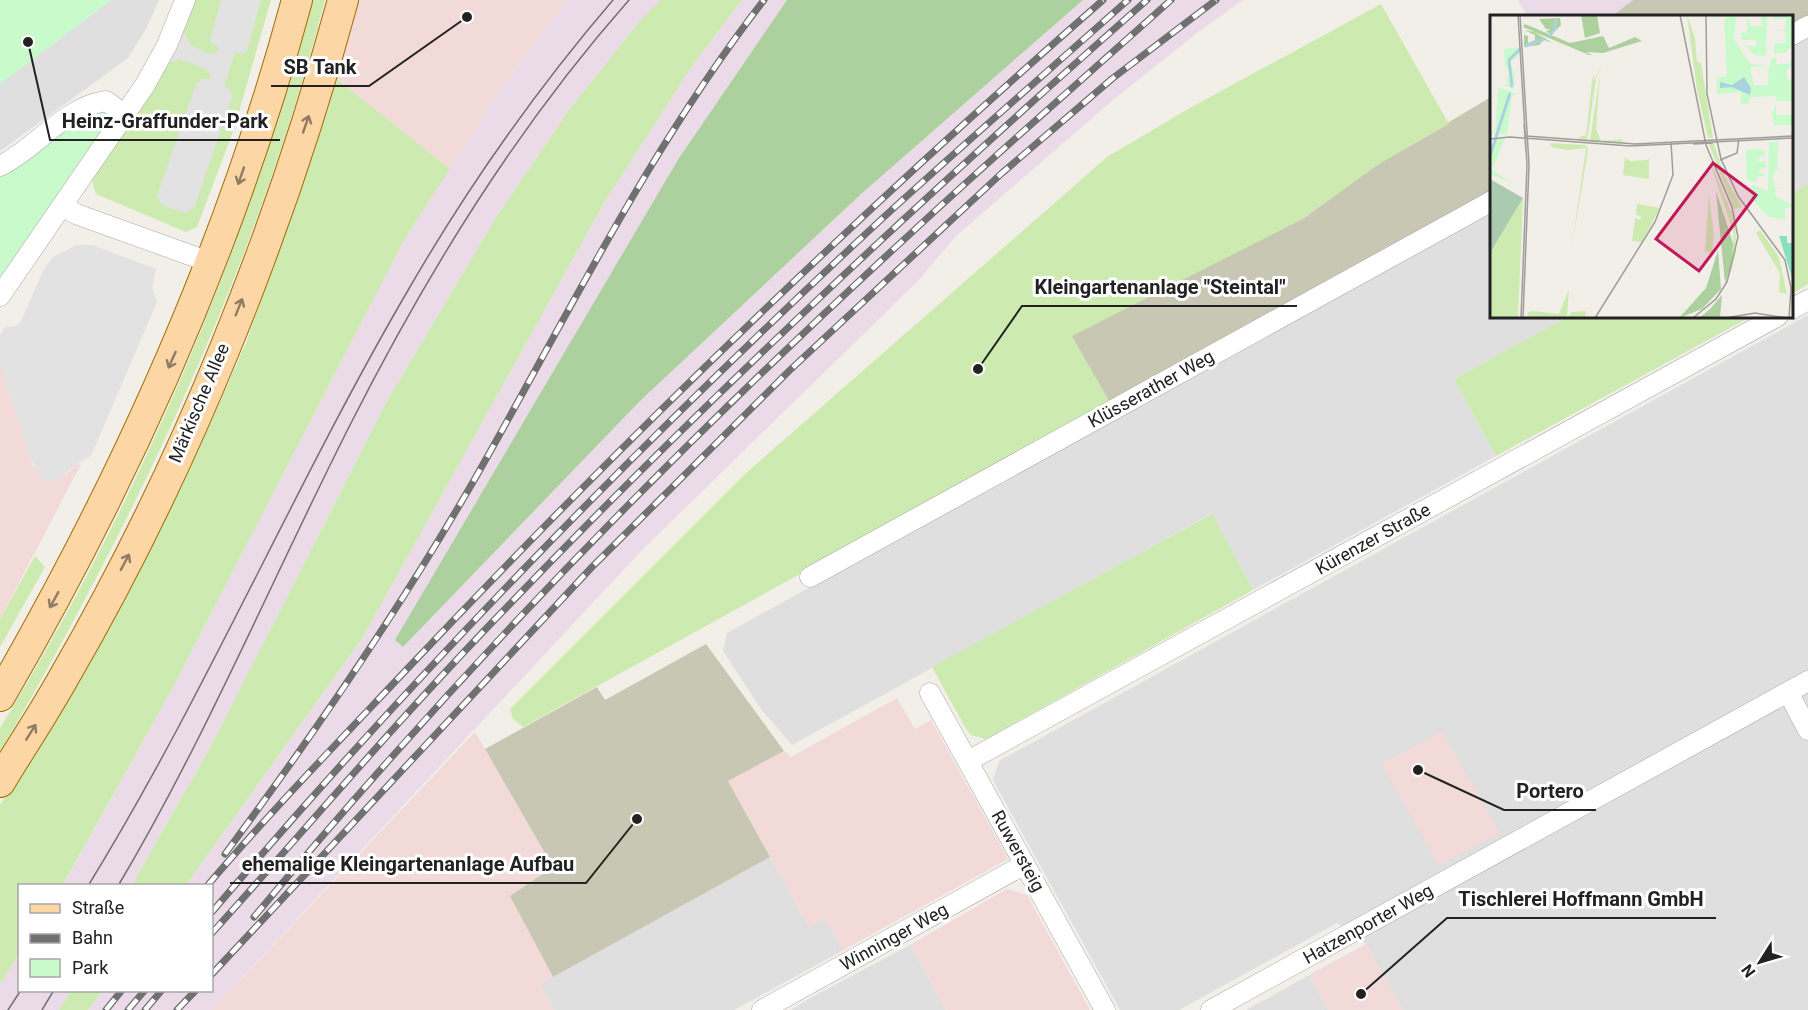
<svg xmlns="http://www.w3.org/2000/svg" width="1808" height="1010" font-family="Roboto,sans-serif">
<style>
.residential{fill:#e0dfdf}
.commercial{fill:#f2dad9}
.industrial{fill:#ebdbe8}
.construction{fill:#c7c7b4}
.grass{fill:#cdebb0}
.forest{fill:#add19e}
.park{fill:#c8facc}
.parking{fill:#e2e2e2}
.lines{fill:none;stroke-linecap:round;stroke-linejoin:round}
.street-casing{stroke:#a9a9a9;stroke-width:21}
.primary-casing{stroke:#a06b00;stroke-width:32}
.street{stroke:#fff;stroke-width:20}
.primary{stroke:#fcd6a4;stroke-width:30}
.tram{stroke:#707070;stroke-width:1.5}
.rail-casing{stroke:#707070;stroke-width:7}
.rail{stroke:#fff;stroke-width:4.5;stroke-dasharray:14;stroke-linecap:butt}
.oneway{stroke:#8f7c63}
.labels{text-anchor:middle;stroke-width:6;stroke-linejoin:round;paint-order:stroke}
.street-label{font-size:18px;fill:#222;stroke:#fff}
.inset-river{fill:none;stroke:#aad3df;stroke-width:3}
.inset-road{fill:none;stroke:#9f9d99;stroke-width:1.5}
.view{fill:#c2185b;fill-opacity:0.15;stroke:#c2185b;stroke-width:3}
.inset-edge{fill:none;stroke:#222;stroke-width:3}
.leader{fill:none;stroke:#222;stroke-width:2}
.callout-dot{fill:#222;stroke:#fff;stroke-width:2}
.callout-label{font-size:20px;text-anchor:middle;font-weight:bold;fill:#222;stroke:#fff;stroke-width:6;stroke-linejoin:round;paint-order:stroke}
</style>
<rect width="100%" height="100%" fill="#f2efe9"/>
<!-- residential -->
<g class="residential">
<polygon points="111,0 159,0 147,27 128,58 0,151 0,84"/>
<polygon points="1808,37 1808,184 1792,193 1792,46"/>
<polygon points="1491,211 1492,316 1567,317 1454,379 1496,456 1253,590 1211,514 792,745 761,709 723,651 727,633"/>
<polygon points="1808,315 1808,1010 1403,1010 1366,944 1337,923 1179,1010 1120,1010 993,780 999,761"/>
<polygon points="770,857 809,927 825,918 839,943 840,952 734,1010 554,1010 540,984"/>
<polygon points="910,945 946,1010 791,1010 810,998"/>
<polygon points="1309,975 1328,1010 1246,1010 1272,996"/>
</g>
<!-- commercial -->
<g class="commercial">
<polygon points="358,0 568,0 512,72 450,169 337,79"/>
<polygon points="0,362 33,467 66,475 75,465 81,464 0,619"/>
<polygon points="897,698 915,729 931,720 1008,859 840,952 839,943 825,919 809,927 728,781 784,751 791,757"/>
<polygon points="1442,731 1500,833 1439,866 1382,764"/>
<polygon points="475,732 553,867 511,896 553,977 540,984 554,1010 212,1010"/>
<polygon points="1007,889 1027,895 1090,1010 946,1010 910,945"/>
<polygon points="1366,944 1403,1010 1328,1010 1309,975"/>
</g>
<!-- industrial -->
<g class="industrial">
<polygon points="568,0 661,0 640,21 569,110 495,219 386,403 211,746 132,885 63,886 171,691 404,240 512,72"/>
<polygon points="742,0 787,0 679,158 583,322 403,647 640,401 860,195 1083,0 1243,0 1197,33 1113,100 956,236 918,281 643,549 212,1010 88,1010 103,991 212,990 212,886 186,885 363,637 604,203 694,63"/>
<polygon points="1518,0 1633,0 1612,16 1527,16"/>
<polygon points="19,954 20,990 71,991 59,1010 0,1010 0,984"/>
</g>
<!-- construction -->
<g class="construction">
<polygon points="1633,0 1808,0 1808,18 1792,27 1792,16 1612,16"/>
<polygon points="1491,97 1491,192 1110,403 1071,336 1304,218 1377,165"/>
<polygon points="706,644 784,751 728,781 770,857 553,977 510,896 553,867 485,749 597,687 605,700"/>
</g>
<!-- grass -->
<g class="grass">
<polygon points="191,0 271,0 234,129 197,227 186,232 96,194 92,180"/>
<path d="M 312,0 L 325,0 C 256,267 138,515 0,752 L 0,728 C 138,503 244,255 312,0 Z"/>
<polygon points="661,0 742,0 694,63 604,203 363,637 186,885 132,885 211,746 386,403 495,219 569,110 640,21"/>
<polygon points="1381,4 1449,124 1377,165 1304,218 1072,336 1110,403 523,727 513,719 510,709 747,472 1107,157 1188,109"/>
<polygon points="337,79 450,169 404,240 171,691 63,885 20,886 19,954 0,984 0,805 79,678 141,564 207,431 246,343"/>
<polygon points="1808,184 1808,284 1792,294 1792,193"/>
<polygon points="1567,317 1567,316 1750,317 1496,456 1454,379"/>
<polygon points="1212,514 1253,590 986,739 971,735 966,729 932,667"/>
<polygon points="35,556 45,567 0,647 0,619"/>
<polygon points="71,991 71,990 103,991 88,1010 59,1010"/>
</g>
<!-- forest -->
<polygon class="forest" points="787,0 1083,0 860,195 640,401 403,647 395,640 679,158"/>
<!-- park -->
<g class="park">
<polygon points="0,0 111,0 0,84"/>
<polygon points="97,108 106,112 109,120 0,286 0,174 87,112"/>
</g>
<!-- parking -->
<g class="parking">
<polygon points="221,0 261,0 247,51 243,54 235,52 224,86 231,90 232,98 194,208 186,213 162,205 157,196 196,84 202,79 209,80 211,75 206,69 179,59 163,65 182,23 184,33 191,45 212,55 219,50 219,47 212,44 210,40"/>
<polygon points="77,245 92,245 156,269 152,288 157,302 91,456 75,465 58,480 50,481 42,478 30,459 0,362 0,335 5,327 17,326 21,321 44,269 53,257"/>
</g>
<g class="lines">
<defs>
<g id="street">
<polyline points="1792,35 1808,26"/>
<path d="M 0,166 C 37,148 64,107 106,101 L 125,115"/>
<polyline points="64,207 76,214 212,263"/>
<polyline points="0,296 145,85 167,45 185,0"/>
<polyline points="1792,309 1808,300"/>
<polyline points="810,577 1492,201"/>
<polyline points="1788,692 1808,730"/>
<polyline points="930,693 1105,1010"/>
<polyline points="968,761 1778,316"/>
<polyline points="762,1010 1025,864"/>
<polyline points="1211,1010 1808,681"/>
</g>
<g id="primary">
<path d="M 0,696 C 127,477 231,245 297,0"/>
<path d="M 0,782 C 21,747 44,713 64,677 C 185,469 280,232 343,0"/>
</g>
</defs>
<!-- street casing -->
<use href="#street" class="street-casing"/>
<!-- primary casing -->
<use href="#primary" class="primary-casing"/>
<!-- street -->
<use href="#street" class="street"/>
<!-- primary -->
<use href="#primary" class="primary"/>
<!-- tram -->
<g class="tram">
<path d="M 88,886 C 206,694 294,486 407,292 C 467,188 535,91 613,0"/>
<path d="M 118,886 C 206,738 272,579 350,425 C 427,273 516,128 629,0"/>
<polyline points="8,1010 21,990"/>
<polyline points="42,1010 54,990"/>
</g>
<defs>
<g id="rail">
<path d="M 225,854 C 314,734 398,612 473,482 C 566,319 649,148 764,0"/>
<path d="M 207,886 C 272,810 341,739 409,667 C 630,433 861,212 1103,0"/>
<path d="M 212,912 C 421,667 648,435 885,216 C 965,143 1047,72 1128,0"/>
<path d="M 254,917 C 456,674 676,448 909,235 C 995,155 1084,78 1171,0"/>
<path d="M 212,933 C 310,824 404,713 506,608 C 710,395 926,195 1147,0"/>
<polyline points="212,974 592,567 790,370 1002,173 1113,78 1216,0"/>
<polyline points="106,1010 122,990"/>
<polyline points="128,1010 145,990"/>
<polyline points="145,1010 162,990"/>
<polyline points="177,1010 196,990"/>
</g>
</defs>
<!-- rail casing -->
<use href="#rail" class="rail-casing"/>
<!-- rail -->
<use href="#rail" class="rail"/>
</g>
<!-- one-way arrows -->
<defs><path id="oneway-shaft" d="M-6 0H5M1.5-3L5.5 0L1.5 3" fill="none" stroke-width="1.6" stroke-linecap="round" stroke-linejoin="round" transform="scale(1.5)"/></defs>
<g class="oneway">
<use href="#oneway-shaft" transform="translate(306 124) rotate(-71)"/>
<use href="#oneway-shaft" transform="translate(241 176) rotate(109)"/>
<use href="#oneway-shaft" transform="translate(239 307) rotate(-68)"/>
<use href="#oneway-shaft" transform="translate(172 360) rotate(114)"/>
<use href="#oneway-shaft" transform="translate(125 562) rotate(-62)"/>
<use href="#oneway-shaft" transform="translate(54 600) rotate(119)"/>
<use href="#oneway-shaft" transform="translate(31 732) rotate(-58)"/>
</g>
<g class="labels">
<!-- street labels -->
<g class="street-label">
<text transform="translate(1151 389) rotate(-29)" y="6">Klüsserather Weg</text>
<text transform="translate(199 403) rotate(-67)" y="6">Märkische Allee</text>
<text transform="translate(1373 539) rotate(-29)" y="6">Kürenzer Straße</text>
<text transform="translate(1018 851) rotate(61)" y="6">Ruwersteig</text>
<text transform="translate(1368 924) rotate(-29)" y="6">Hatzenporter Weg</text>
<text transform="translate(894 937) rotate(-29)" y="6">Winninger Weg</text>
</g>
</g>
<!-- overview -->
<g transform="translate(1490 15)">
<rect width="303" height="303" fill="#f2efe9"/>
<path d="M 197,0 L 205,23 L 207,47 L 211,48 L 223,123 L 218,123 L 207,75 ZM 114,46 L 106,63 L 97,126 L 87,123 L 96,120 L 103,58 L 104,65 ZM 110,59 L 106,114 L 111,126 L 133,124 L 132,128 L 100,126 ZM 60,128 L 94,130 L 96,131 L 98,135 L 81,237 L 96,133 L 78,135 L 61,132 ZM 219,129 L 224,129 L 235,162 L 252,192 L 244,194 ZM 217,138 L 245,206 L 246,236 L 242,254 L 239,261 L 244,220 ZM 135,142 L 140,146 L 158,145 L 159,142 L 159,164 L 133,160 ZM 219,179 L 224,221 L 222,238 L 215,237 ZM 33,183 L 28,303 L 0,303 L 0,238 ZM 147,189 L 170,193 L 152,227 L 142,226 L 145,203 L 150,205 L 151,201 L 146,200 ZM 270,215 L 289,242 L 297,279 L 289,277 L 290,258 L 266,218 ZM 79,274 L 77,302 L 82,297 L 96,296 L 95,303 L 37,303 L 38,297 L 43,296 L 69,299 Z" fill="#cdebb0"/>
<path d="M 107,0 L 110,18 L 95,23 L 91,0 ZM 70,3 L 71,10 L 62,19 L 56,17 L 60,14 L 56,14 L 49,4 ZM 35,9 L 80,28 L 113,21 L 119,33 L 145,22 L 152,26 L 113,38 L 96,37 L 102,40 L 99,40 L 33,12 ZM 34,15 L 44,17 L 63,28 L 54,25 L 49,30 L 34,32 L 34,20 L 38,21 L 38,28 L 45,25 L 45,20 ZM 226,176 L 243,228 L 242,248 L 235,268 ZM 228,235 L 231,274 L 212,294 L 189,303 L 216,273 ZM 232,280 L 230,303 L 209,303 L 220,294 Z" fill="#add19e"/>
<path d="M 0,164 L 33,183 L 0,238 Z" fill="#aacbaf"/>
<path d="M 241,0 L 246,2 L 244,24 L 260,49 L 281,50 L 281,43 L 287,43 L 286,49 L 298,49 L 303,45 L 303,51 L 297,54 L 297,63 L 303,66 L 303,86 L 286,86 L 286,81 L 260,82 L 259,89 L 251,89 L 251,77 L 227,79 L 227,63 L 237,61 L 234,5 ZM 279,50 L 278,70 L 264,70 L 260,52 ZM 257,0 L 261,11 L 272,11 L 271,0 L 277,0 L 276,41 L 264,40 L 255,30 L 267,32 L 266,25 L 253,25 L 250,18 L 257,18 ZM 285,0 L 303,1 L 303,30 L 295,38 L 284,38 L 284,29 L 296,28 L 295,16 L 284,15 L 295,15 L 296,3 L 284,4 ZM 29,32 L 28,41 L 20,47 L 25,61 L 24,74 L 14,70 L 21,68 L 17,67 L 16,57 L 20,66 L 21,63 L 17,52 L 11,52 L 15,51 L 14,34 ZM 8,72 L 27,79 L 22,81 L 17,119 L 5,120 ZM 286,89 L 286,100 L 303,100 L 303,110 L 284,110 L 282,99 ZM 6,124 L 15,124 L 2,155 L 24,169 L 0,159 L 0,138 ZM 288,126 L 287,153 L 291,155 L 286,154 L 283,161 L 285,173 L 295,174 L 286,174 L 285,181 L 303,190 L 295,194 L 295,205 L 279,202 L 262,185 L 260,174 L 262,170 L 278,176 L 279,127 ZM 267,134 L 275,136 L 275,141 L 270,141 L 268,146 L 276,147 L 276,152 L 268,156 L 276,161 L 268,161 L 266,167 L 257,165 L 256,135 Z" fill="#c8facc" fill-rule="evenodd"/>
<path d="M 289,221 L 297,221 L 297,228 L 303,228 L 303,266 Z" fill="#88e0be"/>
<path d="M 254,62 L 261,73 L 260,80 L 242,72 L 230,73 L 230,67 L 242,70 Z" fill="#aad3df"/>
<path class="inset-river" d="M 59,21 L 65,14 L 66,4M 35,31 L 54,24M 22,72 L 19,45 L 31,33M 0,141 L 20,78"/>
<path class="inset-road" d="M 28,0 L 37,150 L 31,303M 30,0 L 39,150 L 33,303M 190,0 L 216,130 L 242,192 L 248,222 L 237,267 L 226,284 L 203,303M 216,0 L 217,79 L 231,144 L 248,181 L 295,245 L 301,273 L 299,303M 34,109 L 36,136M 36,121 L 145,129 L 303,121M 0,124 L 20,122 L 140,131 L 303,123M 203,129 L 223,128M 230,145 L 247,138 L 249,123M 105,303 L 165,207 L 183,160 L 181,127M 235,303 L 265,298 L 297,303"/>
<path class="view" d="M 223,148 L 266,180 L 209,256 L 166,224 Z"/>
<rect width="303" height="303" class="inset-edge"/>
</g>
<!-- callouts -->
<path class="leader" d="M467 17L369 86H271M28 42L50 140H280M978 369L1022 306H1297M1418 770L1504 810H1596M637 819L586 883H230M1361 994L1447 918H1716"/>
<g class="callout-dot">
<circle cx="467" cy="17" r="6"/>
<circle cx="28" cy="42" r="6"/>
<circle cx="978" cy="369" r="6"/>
<circle cx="1418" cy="770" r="6"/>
<circle cx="637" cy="819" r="6"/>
<circle cx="1361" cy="994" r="6"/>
</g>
<g class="callout-label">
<text x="320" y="74">SB Tank</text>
<text x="165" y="128">Heinz-Graffunder-Park</text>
<text x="1160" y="294">Kleingartenanlage "Steintal"</text>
<text x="1550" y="798">Portero</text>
<text x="408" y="871">ehemalige Kleingartenanlage Aufbau</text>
<text x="1581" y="906">Tischlerei Hoffmann GmbH</text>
</g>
<!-- legend -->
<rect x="18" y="884" width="195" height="108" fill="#ffffff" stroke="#a7a7a7" stroke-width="1.5"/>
<rect x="30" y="904" width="30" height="9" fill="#fcd6a4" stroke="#a7a7a7" stroke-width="1.5"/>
<text x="72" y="914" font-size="18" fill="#222222">Straße</text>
<rect x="30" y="934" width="30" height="9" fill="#707070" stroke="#a7a7a7" stroke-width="1.5"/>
<text x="72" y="944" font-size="18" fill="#222222">Bahn</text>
<rect x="30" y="959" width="30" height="18" fill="#c8facc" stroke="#a7a7a7" stroke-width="1.5"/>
<text x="72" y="974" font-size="18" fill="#222222">Park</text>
<!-- north arrow -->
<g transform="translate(1760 962) rotate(233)" stroke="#ffffff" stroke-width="4.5" paint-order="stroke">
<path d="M0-4.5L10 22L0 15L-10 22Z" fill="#222222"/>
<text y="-9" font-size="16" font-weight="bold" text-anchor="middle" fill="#222222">N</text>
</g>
</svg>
